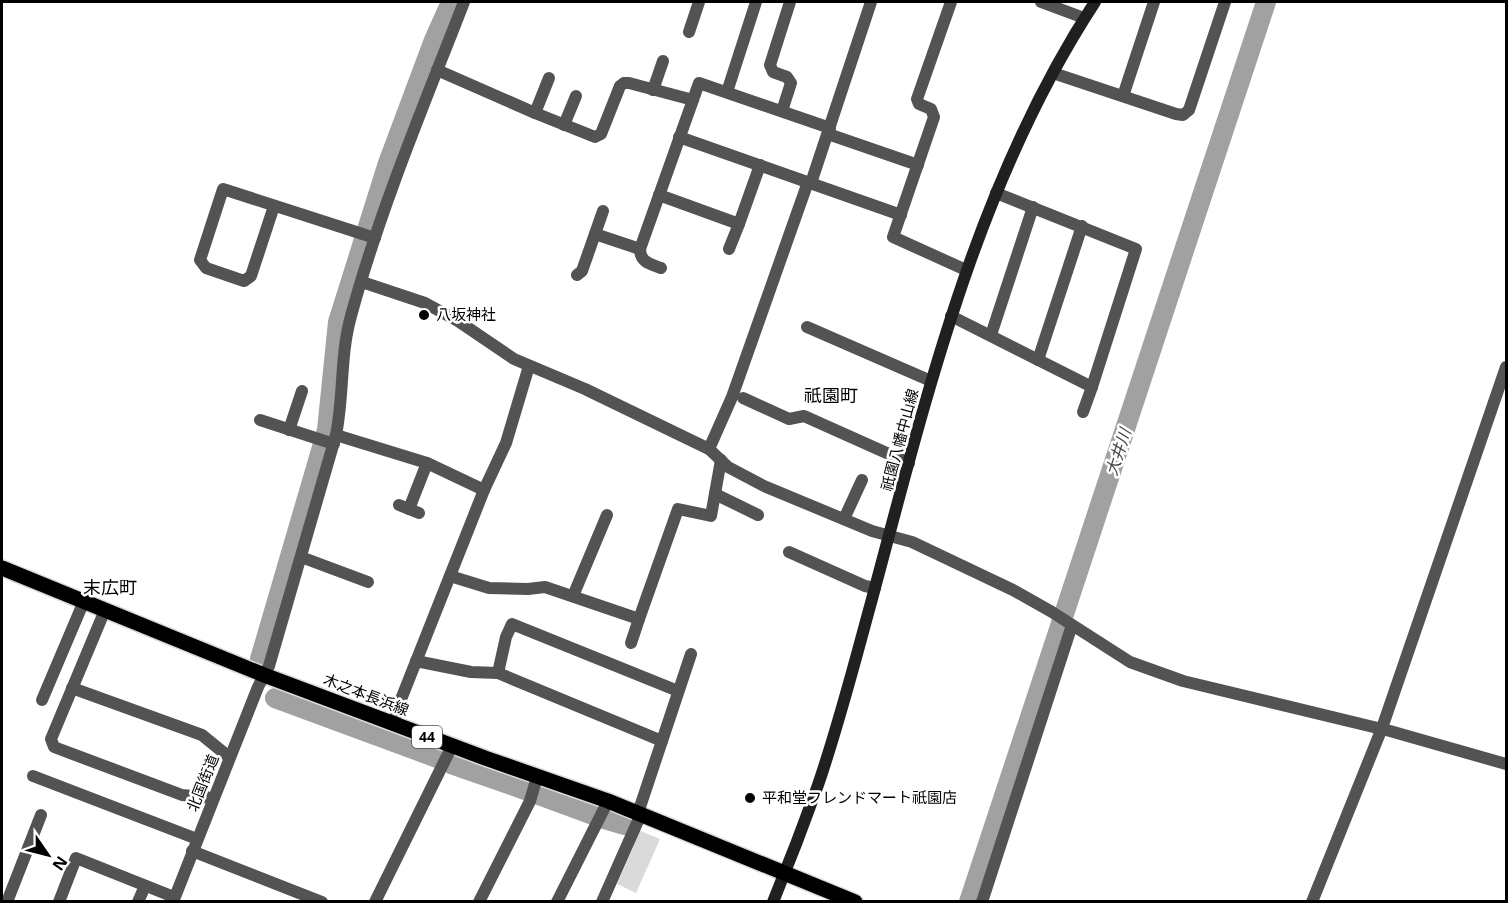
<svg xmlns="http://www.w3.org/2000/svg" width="1508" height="903" font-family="'Open Sans','Noto Sans JP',sans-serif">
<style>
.green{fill:#dadada}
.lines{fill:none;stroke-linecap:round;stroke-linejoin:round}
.river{stroke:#a1a1a1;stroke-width:20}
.primary-casing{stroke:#dbdbdb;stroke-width:18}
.minor{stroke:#535353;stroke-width:12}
.secondary{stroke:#202020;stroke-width:12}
.primary{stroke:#000;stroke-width:15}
.poi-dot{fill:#000;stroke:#fff;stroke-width:2}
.labels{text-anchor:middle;stroke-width:5;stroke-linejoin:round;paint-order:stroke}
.shield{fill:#fff;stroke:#4c4c4c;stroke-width:1.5}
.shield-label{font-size:14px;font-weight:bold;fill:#000}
.poi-label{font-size:15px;fill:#000;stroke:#fff;text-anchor:start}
.street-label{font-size:15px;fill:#000;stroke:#fff}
.water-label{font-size:16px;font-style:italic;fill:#424242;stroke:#fff}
.quarter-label{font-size:18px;fill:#000;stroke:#fff}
</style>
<rect width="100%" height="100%" fill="#fff"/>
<!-- green -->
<polygon class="green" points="638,830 660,839 636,893 617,884 633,848"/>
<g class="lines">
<!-- river -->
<g class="river">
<polyline points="260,659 327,430 338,322 388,163 434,40 451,2"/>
<polyline points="275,698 440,759"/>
<polyline points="451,764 528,791"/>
<polyline points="539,795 596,816"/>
<polyline points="604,819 624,825 631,825"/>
<polyline points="969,902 1266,2"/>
</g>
<defs>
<polyline id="primary" points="2,568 264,675 485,758 608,801 855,902"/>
</defs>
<!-- primary casing -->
<use href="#primary" class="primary-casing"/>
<!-- minor -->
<g class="minor">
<polyline points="951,2 917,99 919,104 931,109 934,117 893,237 966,270"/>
<polyline points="1041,2 1084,18"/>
<polyline points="689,32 699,2"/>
<polyline points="437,70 535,113 595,137 601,134 620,86 624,83 629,83 693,100"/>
<polyline points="1053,73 1176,114 1183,115 1189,110 1225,2"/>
<polyline points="653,90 663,61"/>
<polyline points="727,92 756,2"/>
<polyline points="1123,96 1154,2"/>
<polyline points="782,111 791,83 787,77 773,72 770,65 790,2"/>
<polyline points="535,113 549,78"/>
<polyline points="564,125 576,96"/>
<polyline points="828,134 918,165"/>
<polyline points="679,137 901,215"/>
<polyline points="811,183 871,2"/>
<polyline points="659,195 739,224 760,165"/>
<polyline points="274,206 251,276 244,281 206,268 200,260 223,189 375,238"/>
<polyline points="595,234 640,249 699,83 830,128"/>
<path d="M 640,249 C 640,262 650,264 661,268"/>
<polyline points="729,249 739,224"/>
<polyline points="577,275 582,271 603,211"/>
<polyline points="362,282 425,303 458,321 514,359 585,389 709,449 728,467 764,486 872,531 912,542 1013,590 1052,612 1130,662 1183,681 1390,731 1506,764"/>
<polyline points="951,316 1092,387 1136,249 996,193"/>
<polyline points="807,327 931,381"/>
<polyline points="991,335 1033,207"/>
<polyline points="1038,360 1082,226"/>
<polyline points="743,398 789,419 804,416 909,463"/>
<polyline points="1083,412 1092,387"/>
<polyline points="260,420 334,444"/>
<polyline points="289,430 302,391"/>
<polyline points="336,435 427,463 484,490"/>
<polyline points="709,449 732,397 808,182"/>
<polyline points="715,494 758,515"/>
<polyline points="399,505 419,513"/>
<polyline points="409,509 427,463"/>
<polyline points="844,519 862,480"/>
<polyline points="789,552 865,586 875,588"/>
<polyline points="301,557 368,582"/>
<polyline points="450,576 489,588 528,589 545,587 639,619 678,509 711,516 721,460"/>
<polyline points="573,596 607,515"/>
<polyline points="105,610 51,739 54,747 182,795 213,798"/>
<polyline points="631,643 639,619"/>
<polyline points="416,661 471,672 498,673"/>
<polyline points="72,688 202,735 229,757"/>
<polyline points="42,700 84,601"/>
<polyline points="394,725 396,712 484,490 506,443 529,366"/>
<polyline points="662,741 498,673 506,637 512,624 678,691"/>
<polyline points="33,776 197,839"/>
<polyline points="638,813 691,654"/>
<polyline points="192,851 322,902"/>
<polyline points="7,902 41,815"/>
<polyline points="59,902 76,858 174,897"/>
<polyline points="138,902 145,886"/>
<path d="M 173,902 L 258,687 L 269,666 L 336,435 C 344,395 340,355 351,316 C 380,209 424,105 464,2"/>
<polyline points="375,902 452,746"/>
<polyline points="479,902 530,801 537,777"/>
<polyline points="557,902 608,801"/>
<polyline points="602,902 641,814"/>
<polyline points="982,902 1072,625"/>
<polyline points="1312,902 1382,728 1506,367"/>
</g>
<!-- secondary -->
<path class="secondary" d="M 773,902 C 789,863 804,824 818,785 C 839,724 855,661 872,599 C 927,394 977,182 1095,2"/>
<!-- primary -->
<use href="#primary" class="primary"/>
</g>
<!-- markers -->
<g class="poi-dot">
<circle cx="424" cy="315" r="6"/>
<circle cx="750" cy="798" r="6"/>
</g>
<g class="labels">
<!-- shield labels -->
<rect class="shield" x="412" y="726" width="30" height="22" rx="4.5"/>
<g class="shield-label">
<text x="427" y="742">44</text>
</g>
<!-- poi labels -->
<g class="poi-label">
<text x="436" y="320">八坂神社</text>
<text x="762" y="803">平和堂フレンドマート祇園店</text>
</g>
<!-- street labels -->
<g class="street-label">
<text transform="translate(900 440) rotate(-75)" y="5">祇園八幡中山線</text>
<text transform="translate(366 695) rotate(21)" y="5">木之本長浜線</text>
<text transform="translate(203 783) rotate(-68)" y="5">北国街道</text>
</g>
<!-- water labels -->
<g class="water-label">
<text transform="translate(1118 452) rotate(-72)" y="6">大井川</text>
</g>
<!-- quarter labels -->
<g class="quarter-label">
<text x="831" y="402">祇園町</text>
<text x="110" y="594">末広町</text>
</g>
</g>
<!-- border -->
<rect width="1508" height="903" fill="none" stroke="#000000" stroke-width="6"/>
<!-- north arrow -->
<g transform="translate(48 855) rotate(125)" stroke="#ffffff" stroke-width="4.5" paint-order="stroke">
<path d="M0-4.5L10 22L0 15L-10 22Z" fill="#000000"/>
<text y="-9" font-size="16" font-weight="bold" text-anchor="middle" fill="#000000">N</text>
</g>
</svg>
